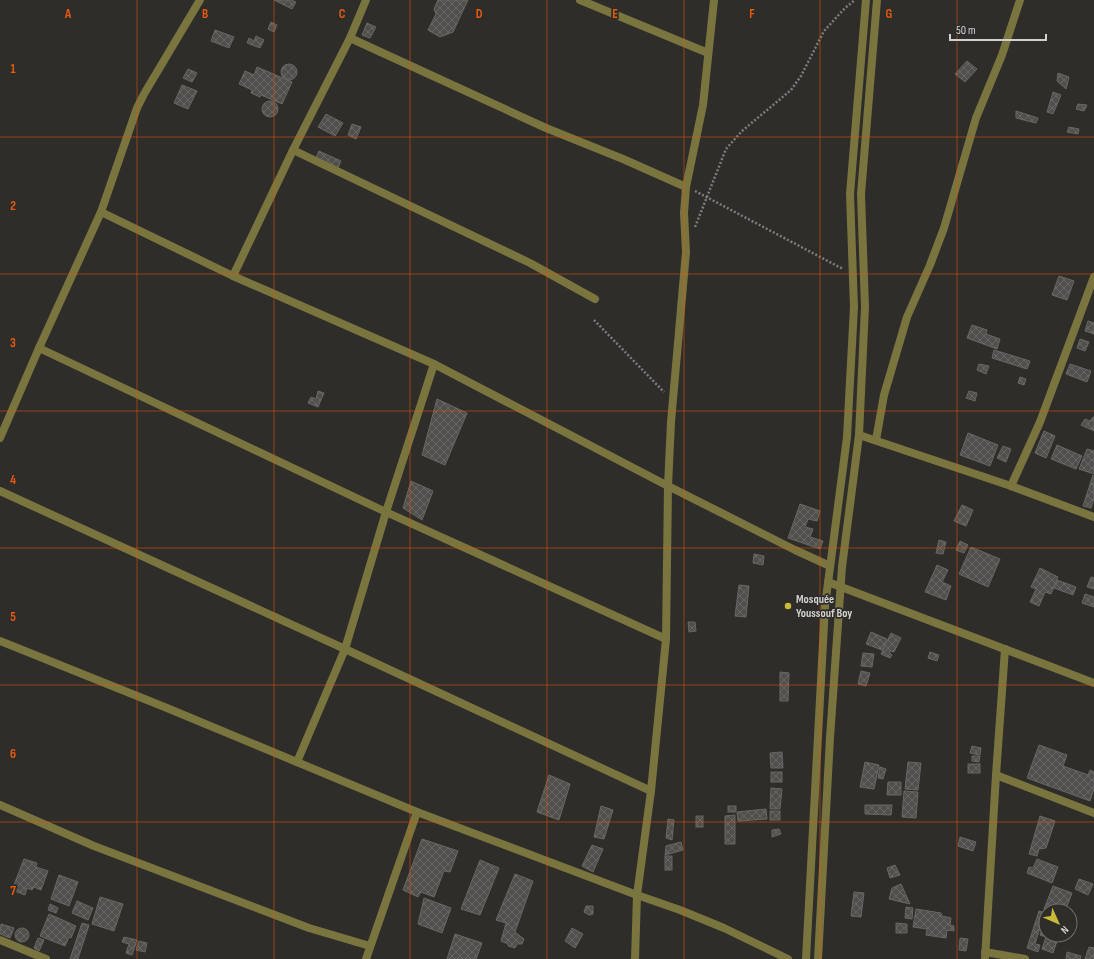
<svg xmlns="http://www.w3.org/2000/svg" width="1094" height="959" font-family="'Sofia Sans Condensed',sans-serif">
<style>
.building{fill:url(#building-cross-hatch);stroke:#676763}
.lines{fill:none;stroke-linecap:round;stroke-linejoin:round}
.path{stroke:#7e7d7b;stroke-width:2.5;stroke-dasharray:2 2;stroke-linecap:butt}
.minor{stroke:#7a743f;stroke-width:8}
.grid{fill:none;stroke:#e8590c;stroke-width:1;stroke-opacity:0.55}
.poi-dot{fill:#c9ba3a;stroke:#2e2d2a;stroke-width:1.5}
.labels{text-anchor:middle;stroke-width:3.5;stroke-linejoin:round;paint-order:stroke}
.poi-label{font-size:12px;font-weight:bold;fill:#d1d1cf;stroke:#2e2d2a;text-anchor:start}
.grid-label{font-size:13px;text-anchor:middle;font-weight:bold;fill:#e8590c;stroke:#2e2d2a;stroke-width:3.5;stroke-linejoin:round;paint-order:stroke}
</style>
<defs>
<pattern id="building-cross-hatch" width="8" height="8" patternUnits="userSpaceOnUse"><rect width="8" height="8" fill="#504f4c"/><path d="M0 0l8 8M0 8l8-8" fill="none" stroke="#686765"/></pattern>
</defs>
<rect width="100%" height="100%" fill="#2e2d2a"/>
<!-- building -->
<g class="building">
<polygon points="274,0 291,0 296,2 292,9"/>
<polygon points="438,0 468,0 453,32 440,37 428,30 436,14 434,9"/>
<polygon points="271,22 277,25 274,32 268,29"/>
<polygon points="367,23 376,27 370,38 362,35"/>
<polygon points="215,30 234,37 229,48 211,41"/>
<polygon points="256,36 264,40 260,48 247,43 249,38 254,41"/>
<polygon points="967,61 977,69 965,82 955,74"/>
<circle cx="289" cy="72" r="8"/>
<polygon points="257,67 292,82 282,104 261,95 260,97 251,93 252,90 239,84 245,71 254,75"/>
<polygon points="188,69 197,73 192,82 183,78"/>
<polygon points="1058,73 1069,77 1066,89 1057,81"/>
<polygon points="182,85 197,91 188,109 174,103"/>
<polygon points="1053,92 1061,95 1053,114 1047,112"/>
<circle cx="270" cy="109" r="8"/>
<polygon points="1078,104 1087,105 1084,111 1076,109"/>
<polygon points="1016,111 1038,118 1036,123 1016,118"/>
<polygon points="326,114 343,123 335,136 318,127"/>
<polygon points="352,124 361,127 356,139 348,135"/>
<polygon points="1069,127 1079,129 1078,134 1067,132"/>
<polygon points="319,151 341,161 337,170 315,160"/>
<polygon points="1059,276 1074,281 1067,300 1052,295"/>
<polygon points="1088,321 1094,323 1094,334 1085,331"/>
<polygon points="972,325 987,330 986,334 1000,339 997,349 967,338"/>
<polygon points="1080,339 1089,342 1085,351 1077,348"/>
<polygon points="994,350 1030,361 1027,369 992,358"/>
<polygon points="979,364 989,366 986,374 977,370"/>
<polygon points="1070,364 1091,371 1087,382 1066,374"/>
<polygon points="1020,377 1026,379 1024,385 1018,383"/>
<polygon points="318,391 324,393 318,407 308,403 311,397 316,399"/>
<polygon points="969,391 977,393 975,401 966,398"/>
<polygon points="437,399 467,413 445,465 422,455"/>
<polygon points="1093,417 1094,417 1094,431 1081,425 1085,419 1090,421"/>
<polygon points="1044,431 1055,436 1046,458 1035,453"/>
<polygon points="968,433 998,445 990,466 960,455"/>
<polygon points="1057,445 1082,456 1076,469 1051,459"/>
<polygon points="1003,446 1011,449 1006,462 997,458"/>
<polygon points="1087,449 1094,451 1094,474 1079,469"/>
<polygon points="1093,475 1094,499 1091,508 1083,506"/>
<polygon points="411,481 433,491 422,520 403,508"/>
<polygon points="800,504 820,511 817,521 808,519 805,527 813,529 810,537 823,541 820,549 788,538"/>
<polygon points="962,505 973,510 966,526 954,521"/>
<polygon points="939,540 946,542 943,554 936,553"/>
<polygon points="960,541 968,545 964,553 956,550"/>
<polygon points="971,547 1000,559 988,587 959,574"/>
<polygon points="754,554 764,556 763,565 753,563"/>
<polygon points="937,565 948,570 942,582 951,586 946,600 925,592"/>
<polygon points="1040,568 1058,577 1051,594 1045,592 1039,606 1030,602 1036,589 1031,587"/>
<polygon points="1091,577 1094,578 1094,589 1087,587"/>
<polygon points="1057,580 1076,587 1073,595 1054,588"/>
<polygon points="739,585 749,586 746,617 735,616"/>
<polygon points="1085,594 1094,597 1094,607 1082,603"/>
<polygon points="688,622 695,622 696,631 689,632"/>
<polygon points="871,632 887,639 882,650 866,644"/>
<polygon points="891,633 901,638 894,652 890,651 889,652 892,655 890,658 881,654"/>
<polygon points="930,652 939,655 937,661 928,658"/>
<polygon points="863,653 874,654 872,667 861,666"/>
<polygon points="861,671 870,673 866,686 858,684"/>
<polygon points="780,672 789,673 788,701 780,701"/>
<polygon points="1039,745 1067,755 1063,766 1088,775 1090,770 1094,772 1094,789 1090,801 1027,778"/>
<polygon points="972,746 981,748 980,755 970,753"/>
<polygon points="782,752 783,768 771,768 770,753"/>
<polygon points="972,756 980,756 979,762 972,761"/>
<polygon points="865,762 879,765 874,789 860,787"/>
<polygon points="908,762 921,763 918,790 905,789"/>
<rect x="968" y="764" width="12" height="9"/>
<polygon points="880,767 886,769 883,779 878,778"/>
<rect x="771" y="772" width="11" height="10"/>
<polygon points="549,775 570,784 559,820 537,812"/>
<polygon points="888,782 901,782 901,795 887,795"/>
<polygon points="771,788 782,789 780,809 770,809"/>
<polygon points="904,791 918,792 916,818 902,817"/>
<polygon points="865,805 892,805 891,815 865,814"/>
<polygon points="601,806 613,810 604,839 594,837"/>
<rect x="728" y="806" width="8" height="6"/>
<polygon points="766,809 767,819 738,821 737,812"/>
<rect x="770" y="811" width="10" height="9"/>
<polygon points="735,815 735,844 725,844 725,816"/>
<rect x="696" y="816" width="7" height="11"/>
<polygon points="1040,816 1055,821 1046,848 1039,849 1037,856 1029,854"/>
<polygon points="668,819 674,820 672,840 666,838"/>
<polygon points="779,829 781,834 772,837 772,830"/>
<polygon points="960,837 976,842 973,851 958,846"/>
<polygon points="422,839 458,851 450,872 444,871 434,897 421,892 418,897 403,890"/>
<polygon points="681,842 683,850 665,855 666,846"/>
<polygon points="592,845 603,849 593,872 582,866"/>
<rect x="665" y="856" width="7" height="14"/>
<polygon points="24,859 37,863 36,867 48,871 41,890 34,887 32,890 27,888 25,895 12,890"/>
<polygon points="1037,859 1058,867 1052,883 1027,873 1029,867 1033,868"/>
<polygon points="480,860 499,868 480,915 461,909"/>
<polygon points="895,865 900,875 890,878 887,868"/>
<polygon points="515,874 533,881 515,932 524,939 522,944 517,944 515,948 508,946 508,944 501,941 506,923 496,920"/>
<polygon points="59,875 78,882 69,906 51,899"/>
<polygon points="1079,879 1093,884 1088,895 1075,889"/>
<polygon points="901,884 910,904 889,899 892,888"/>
<polygon points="1053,886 1072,893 1065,911 1048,911 1044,909"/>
<polygon points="854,892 864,893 861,917 851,916"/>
<polygon points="100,897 123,904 114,931 92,924"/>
<polygon points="424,898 451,908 442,933 418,924"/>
<polygon points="77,901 93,908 88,920 72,913"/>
<polygon points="50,904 58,908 56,913 48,910"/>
<polygon points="586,906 593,906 593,914 589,915 584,912"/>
<polygon points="906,907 913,908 912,919 905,918"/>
<polygon points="916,909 941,913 942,916 951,918 950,925 954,926 954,931 947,930 946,938 926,935 927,929 913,927"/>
<polygon points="1039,911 1046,913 1046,919 1043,918 1035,944 1040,945 1038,952 1027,948"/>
<polygon points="49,914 76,926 71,938 69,937 65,946 40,936"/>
<polygon points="82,923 89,925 78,959 70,959"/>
<polygon points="896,923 907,924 907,933 896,933"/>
<polygon points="1,924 14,928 10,938 0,934"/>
<polygon points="572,928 583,934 575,948 565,941"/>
<circle cx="22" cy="935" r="7"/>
<polygon points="1042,929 1046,931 1046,935 1059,935 1053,953 1042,949 1046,937 1040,935"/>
<polygon points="455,934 482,943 476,959 447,959"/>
<polygon points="124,937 137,940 132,955 126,953 129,944 122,942"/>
<polygon points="38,938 44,940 39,951 34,948"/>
<polygon points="960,938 968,939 966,951 959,950"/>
<polygon points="139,941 147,943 145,952 136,950"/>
<polygon points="1089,947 1094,948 1094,959 1085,959"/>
<polygon points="1067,952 1081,956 1080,959 1066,959"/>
</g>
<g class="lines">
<!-- path -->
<g class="path">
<polyline points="695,191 843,269"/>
<polyline points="695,227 726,149 742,131 791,90 801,76 824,31 845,8 855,0"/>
<polyline points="594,320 664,392"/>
</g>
<!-- minor -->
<g class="minor">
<polyline points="580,0 708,53"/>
<polyline points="350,38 546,128 623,159 686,187"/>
<polyline points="293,150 530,263 595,299"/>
<polyline points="101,212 233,276 434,364 668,486 795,550 830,566"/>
<polyline points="233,276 293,150 350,38 366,0"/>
<polyline points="39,348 386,512 666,639"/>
<polyline points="859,435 1011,486 1094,517"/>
<polyline points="0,438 39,348 101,212 137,108 144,94 200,0"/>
<polyline points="876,440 884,395 907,317 930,265 944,228 976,118 1002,55 1020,0"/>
<polyline points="1011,486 1040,422 1094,277"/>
<polyline points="0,491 345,649 651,791"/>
<polyline points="828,582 1094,683"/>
<polyline points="0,641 167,708 417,812 637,895 680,910 724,928 788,959"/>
<polyline points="297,762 345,649 386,512 434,364"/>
<polyline points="996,775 1094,813"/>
<polyline points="0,805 94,846 309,928 370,946"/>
<polyline points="0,940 46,959"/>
<polyline points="985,952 1025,959"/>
<polyline points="366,959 417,812"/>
<polyline points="635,959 637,895 651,791 666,639 668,486 671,422 686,252 684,213 686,187 703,105 714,0"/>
<polyline points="806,959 825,606 847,437 854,307 850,194 866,0"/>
<polyline points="818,959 830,738 842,567 859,435 865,307 861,194 877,0"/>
<polyline points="985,959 996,775 1005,649"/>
</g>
</g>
<!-- grid -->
<path class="grid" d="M 137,0 L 137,959M 274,0 L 274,959M 410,0 L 410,959M 547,0 L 547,959M 684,0 L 684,959M 820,0 L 820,959M 957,0 L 957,959M 0,137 L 1094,137M 0,274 L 1094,274M 0,411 L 1094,411M 0,548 L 1094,548M 0,685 L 1094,685M 0,822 L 1094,822"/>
<!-- markers -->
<circle class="poi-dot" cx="788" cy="606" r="4"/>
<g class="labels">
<!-- poi labels -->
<g class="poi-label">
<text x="796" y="603">Mosquée<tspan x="796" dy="14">Youssouf Boy</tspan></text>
</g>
</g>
<g class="grid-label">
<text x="68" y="18">A</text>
<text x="205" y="18">B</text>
<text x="342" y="18">C</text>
<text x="479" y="18">D</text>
<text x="615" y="18">E</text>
<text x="752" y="18">F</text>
<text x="889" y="18">G</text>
<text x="13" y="73">1</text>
<text x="13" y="210">2</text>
<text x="13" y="347">3</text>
<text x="13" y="484">4</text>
<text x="13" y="621">5</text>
<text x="13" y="758">6</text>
<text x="13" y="895">7</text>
</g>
<!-- north arrow -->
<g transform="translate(1058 923) rotate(135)"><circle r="19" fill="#2e2d2a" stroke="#6f6f6c"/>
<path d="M0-3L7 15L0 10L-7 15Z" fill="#c9ba3a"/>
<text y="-6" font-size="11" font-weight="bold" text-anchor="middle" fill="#d1d1cf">N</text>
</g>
<!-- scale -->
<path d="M950 34v6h96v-6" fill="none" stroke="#d1d1cf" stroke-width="2"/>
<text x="956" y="34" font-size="12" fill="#d1d1cf" stroke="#2e2d2a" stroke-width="3" paint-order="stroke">50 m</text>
</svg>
